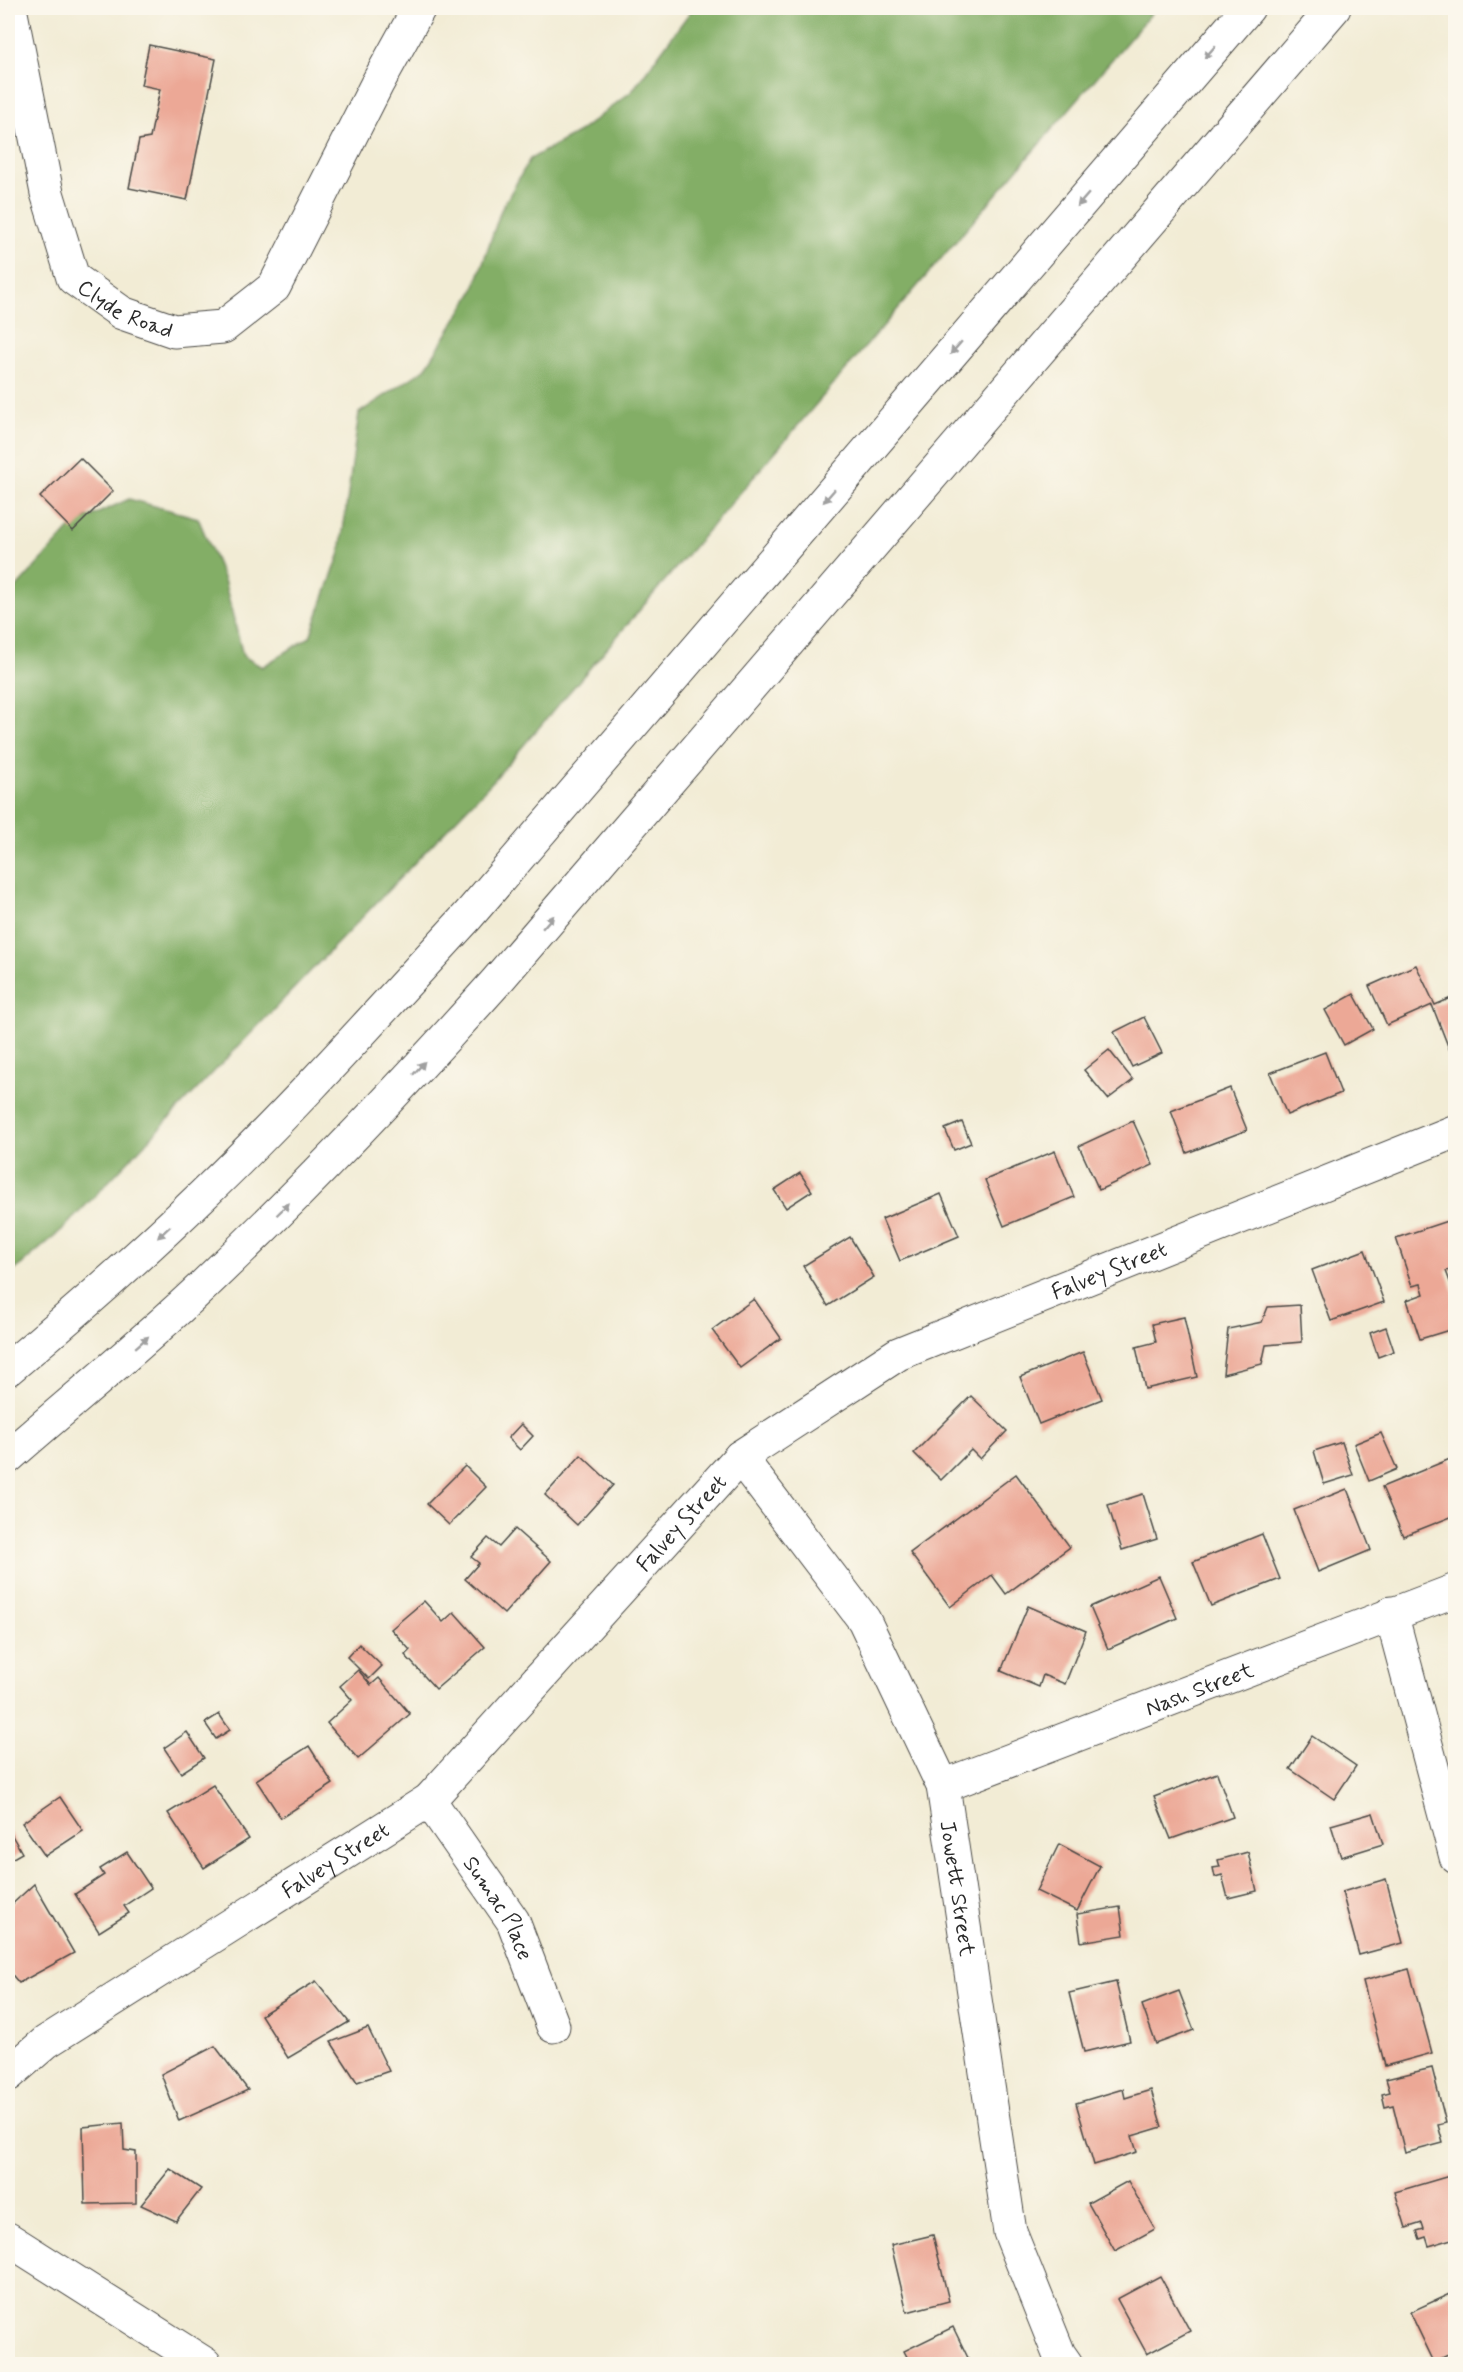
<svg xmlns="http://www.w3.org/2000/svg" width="1463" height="2372" font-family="Mynerve,sans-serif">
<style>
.forest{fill:#83ae66;stroke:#576c48;stroke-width:1.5}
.building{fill:#eca896}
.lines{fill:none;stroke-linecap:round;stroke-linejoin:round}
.street-casing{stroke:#494844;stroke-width:35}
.highway-casing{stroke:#494844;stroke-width:35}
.street{stroke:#fff;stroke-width:33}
.highway{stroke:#fff;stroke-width:33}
.oneway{fill:#a0a0a0}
.labels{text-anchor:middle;stroke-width:4.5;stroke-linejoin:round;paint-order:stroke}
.street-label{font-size:22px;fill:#2b2b2b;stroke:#fbf7ec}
</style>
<rect width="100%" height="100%" fill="#fbf7ec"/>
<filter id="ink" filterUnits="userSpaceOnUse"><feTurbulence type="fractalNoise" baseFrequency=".0167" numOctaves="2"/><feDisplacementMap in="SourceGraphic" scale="12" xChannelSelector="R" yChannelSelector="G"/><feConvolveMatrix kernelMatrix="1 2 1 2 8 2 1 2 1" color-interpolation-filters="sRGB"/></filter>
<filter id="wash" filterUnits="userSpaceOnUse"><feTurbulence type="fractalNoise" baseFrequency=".008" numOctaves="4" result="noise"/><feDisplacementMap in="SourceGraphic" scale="24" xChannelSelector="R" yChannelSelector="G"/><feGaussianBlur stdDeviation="1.35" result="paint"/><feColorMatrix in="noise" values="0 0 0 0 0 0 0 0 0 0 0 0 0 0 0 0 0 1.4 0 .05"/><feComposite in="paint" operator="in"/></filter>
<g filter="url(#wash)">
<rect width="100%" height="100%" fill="#f2ecd5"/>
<!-- forest -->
<polygon class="forest" points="693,8 1156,8 493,781 64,1228 8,1276 8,1037 10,1034 12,981 8,972 8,597 74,524 129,499 198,518 224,580 243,656 262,667 310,637 340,553 359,413 425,369 473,292 501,210 530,159 579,132 632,91"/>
<g id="blocks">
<!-- building -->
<g class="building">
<polygon points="149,45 216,59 187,200 129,188 139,140 150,138 160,89 141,85"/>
<polygon points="80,458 113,491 73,531 40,497"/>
<polygon points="1416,965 1435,1005 1456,996 1456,1049 1450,1051 1432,1005 1387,1025 1369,986"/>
<polygon points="1354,994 1373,1029 1344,1045 1325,1010"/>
<polygon points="1144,1017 1162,1053 1132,1067 1114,1032"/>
<polygon points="1109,1050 1133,1080 1108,1099 1084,1070"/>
<polygon points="1325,1052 1341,1093 1287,1115 1270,1073"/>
<polygon points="1230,1088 1247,1130 1187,1153 1171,1111"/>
<polygon points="1133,1121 1153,1165 1099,1190 1079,1146"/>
<polygon points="962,1122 971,1143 954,1150 945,1129"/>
<polygon points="1055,1151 1074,1197 1004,1226 985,1180"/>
<polygon points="800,1173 812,1191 786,1208 774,1190"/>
<polygon points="941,1194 959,1236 900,1261 882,1219"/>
<polygon points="1456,1218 1456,1268 1446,1271 1456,1298 1456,1328 1420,1339 1407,1300 1424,1294 1421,1284 1412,1286 1396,1238"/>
<polygon points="850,1237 874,1277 828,1306 803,1266"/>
<polygon points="1365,1250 1384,1302 1331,1321 1312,1270"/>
<polygon points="754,1299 781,1338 740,1368 712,1330"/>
<polygon points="1300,1305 1302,1342 1266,1345 1262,1364 1223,1374 1228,1329 1262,1322 1268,1307"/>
<polygon points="1184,1317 1197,1377 1145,1389 1136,1347 1156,1342 1152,1324"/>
<polygon points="1386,1327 1394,1351 1378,1357 1370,1333"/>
<polygon points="1083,1352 1102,1399 1039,1424 1020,1377"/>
<polygon points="971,1396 1007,1431 980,1459 971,1450 941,1480 914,1453"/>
<polygon points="521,1424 533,1436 520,1450 508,1438"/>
<polygon points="1381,1433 1397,1469 1369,1481 1354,1444"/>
<polygon points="1342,1442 1353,1475 1324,1484 1314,1451"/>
<polygon points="581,1455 613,1485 577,1525 545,1495"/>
<polygon points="1450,1459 1456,1473 1456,1515 1403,1536 1382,1487"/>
<polygon points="465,1466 486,1487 449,1525 427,1504"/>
<polygon points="1016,1474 1070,1547 1006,1594 992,1575 950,1607 910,1553"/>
<polygon points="1347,1489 1371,1550 1318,1572 1294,1510"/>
<polygon points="1143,1494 1157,1539 1122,1550 1108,1505"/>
<polygon points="515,1529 551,1561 504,1614 465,1579 479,1563 471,1557 488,1538 499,1547"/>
<polygon points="1262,1534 1280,1579 1211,1606 1193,1562"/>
<polygon points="1159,1576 1177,1618 1108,1649 1090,1607"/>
<polygon points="424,1601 443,1622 454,1612 485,1647 436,1689 405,1655 410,1650 391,1629"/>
<polygon points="1028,1606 1086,1631 1065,1684 1043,1675 1039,1687 1001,1671"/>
<polygon points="359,1644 382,1666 369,1679 347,1657"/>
<polygon points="358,1670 371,1685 379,1678 410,1714 358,1759 327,1723 352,1700 340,1686"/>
<polygon points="219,1714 230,1730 216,1739 205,1723"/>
<polygon points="187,1732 204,1758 181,1773 164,1748"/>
<polygon points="1312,1736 1356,1766 1334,1799 1290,1769"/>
<polygon points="309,1746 333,1784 281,1818 256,1780"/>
<polygon points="1217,1773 1233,1817 1171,1839 1154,1797"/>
<polygon points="213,1785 249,1839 204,1868 168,1813"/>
<polygon points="60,1797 83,1831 45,1856 22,1823"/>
<polygon points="1373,1813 1383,1844 1341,1857 1331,1825"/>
<polygon points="10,1832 22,1853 8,1861 8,1833"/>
<polygon points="1059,1844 1100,1866 1077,1911 1036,1891"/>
<polygon points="127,1852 151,1888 124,1906 129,1913 99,1932 75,1894 104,1875 100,1869"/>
<polygon points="1248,1852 1257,1891 1228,1898 1222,1875 1215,1877 1213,1868 1220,1867 1218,1860"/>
<polygon points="1386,1879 1403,1943 1359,1955 1342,1892"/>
<polygon points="34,1884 74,1953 19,1983 8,1970 8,1931 12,1927 8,1922 8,1908"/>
<polygon points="1120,1907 1124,1935 1081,1942 1077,1914"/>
<polygon points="1409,1969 1432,2053 1385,2066 1363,1981"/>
<polygon points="316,1981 349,2022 288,2058 261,2015"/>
<polygon points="1116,1982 1130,2041 1084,2052 1069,1993"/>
<polygon points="1179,1991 1194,2030 1156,2044 1142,2005"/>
<polygon points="368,2028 389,2071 357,2082 331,2042"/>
<polygon points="215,2046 248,2090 179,2121 161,2074"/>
<polygon points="1432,2068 1446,2123 1438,2125 1443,2143 1405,2153 1393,2105 1385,2107 1382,2094 1390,2092 1386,2079"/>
<polygon points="1123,2089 1125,2098 1151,2090 1162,2127 1132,2136 1137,2152 1094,2165 1076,2103"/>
<polygon points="123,2123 124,2150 136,2152 136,2203 85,2204 83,2127"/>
<polygon points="170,2169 201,2189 176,2221 141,2205"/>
<polygon points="1456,2174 1456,2238 1429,2246 1426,2237 1420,2239 1417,2231 1424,2229 1422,2223 1406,2228 1395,2192"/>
<polygon points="1128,2181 1155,2229 1115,2251 1088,2203"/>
<polygon points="933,2235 949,2301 907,2312 891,2245"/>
<polygon points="1160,2276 1190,2331 1147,2354 1117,2299"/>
<polygon points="1456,2291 1456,2351 1434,2362 1410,2312"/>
<polygon points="953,2327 971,2364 911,2364 904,2351"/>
</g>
</g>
</g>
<g filter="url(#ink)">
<use href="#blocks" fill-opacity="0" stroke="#494844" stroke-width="1.5"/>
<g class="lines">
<defs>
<g id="street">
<path id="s1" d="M 10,8 L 47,193 L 73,278 L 122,313 L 174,331 L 223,327 L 274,287 L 377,84 L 419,8"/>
<path id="s2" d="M 740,1457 L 864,1620 L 943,1786 L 1010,2232 L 1059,2354 L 1066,2364"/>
<polyline points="1391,1613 1456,1857"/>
<path id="s3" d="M 943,1786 L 1456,1590"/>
<path id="s4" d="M 429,1800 L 513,1921 L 553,2026"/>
<path id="s5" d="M 8,2075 L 46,2042 L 429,1800 L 740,1457 L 898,1354 L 1456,1131"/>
<polyline points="8,2239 205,2364"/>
</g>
<g id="highway">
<path d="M 8,1369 C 75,1313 141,1255 204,1194 C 296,1106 381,1010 467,917 L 1248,8"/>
<path d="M 8,1457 C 73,1400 140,1346 203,1286 C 305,1189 402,1087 496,982 L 1334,8"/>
</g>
</defs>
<!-- street casing -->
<use href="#street" class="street-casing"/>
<!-- highway casing -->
<use href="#highway" class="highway-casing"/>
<!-- street -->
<use href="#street" class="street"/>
<!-- highway -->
<use href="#highway" class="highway"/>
</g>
<!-- one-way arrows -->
<defs><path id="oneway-solid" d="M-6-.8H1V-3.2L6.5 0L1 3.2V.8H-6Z" transform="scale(1.5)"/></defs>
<g class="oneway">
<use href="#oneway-solid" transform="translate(1210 52) rotate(131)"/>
<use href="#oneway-solid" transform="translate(1083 200) rotate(131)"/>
<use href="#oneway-solid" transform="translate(956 348) rotate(131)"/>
<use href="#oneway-solid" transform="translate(829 496) rotate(131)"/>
<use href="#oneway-solid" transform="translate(548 922) rotate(-49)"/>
<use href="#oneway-solid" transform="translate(419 1068) rotate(-48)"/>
<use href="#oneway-solid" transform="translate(283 1209) rotate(-44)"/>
<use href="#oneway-solid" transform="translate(164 1232) rotate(137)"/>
<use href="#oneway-solid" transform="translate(142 1342) rotate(-41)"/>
</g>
</g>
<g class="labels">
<!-- street labels -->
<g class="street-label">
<text dy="8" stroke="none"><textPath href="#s1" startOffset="339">Clyde Road</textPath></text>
<text dy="8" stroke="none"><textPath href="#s5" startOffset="1382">Falvey Street</textPath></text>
<text dy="8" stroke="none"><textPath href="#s5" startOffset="878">Falvey Street</textPath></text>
<text dy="8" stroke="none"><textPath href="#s3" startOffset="274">Nash Street</textPath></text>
<text dy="8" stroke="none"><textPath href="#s5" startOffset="392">Falvey Street</textPath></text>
<text dy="8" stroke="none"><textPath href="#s2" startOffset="492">Jowett Street</textPath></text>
<text dy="8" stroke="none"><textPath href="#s4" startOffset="129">Sumac Place</textPath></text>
</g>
</g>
<!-- margin -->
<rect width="1463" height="2372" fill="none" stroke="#fbf7ec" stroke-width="30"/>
</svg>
